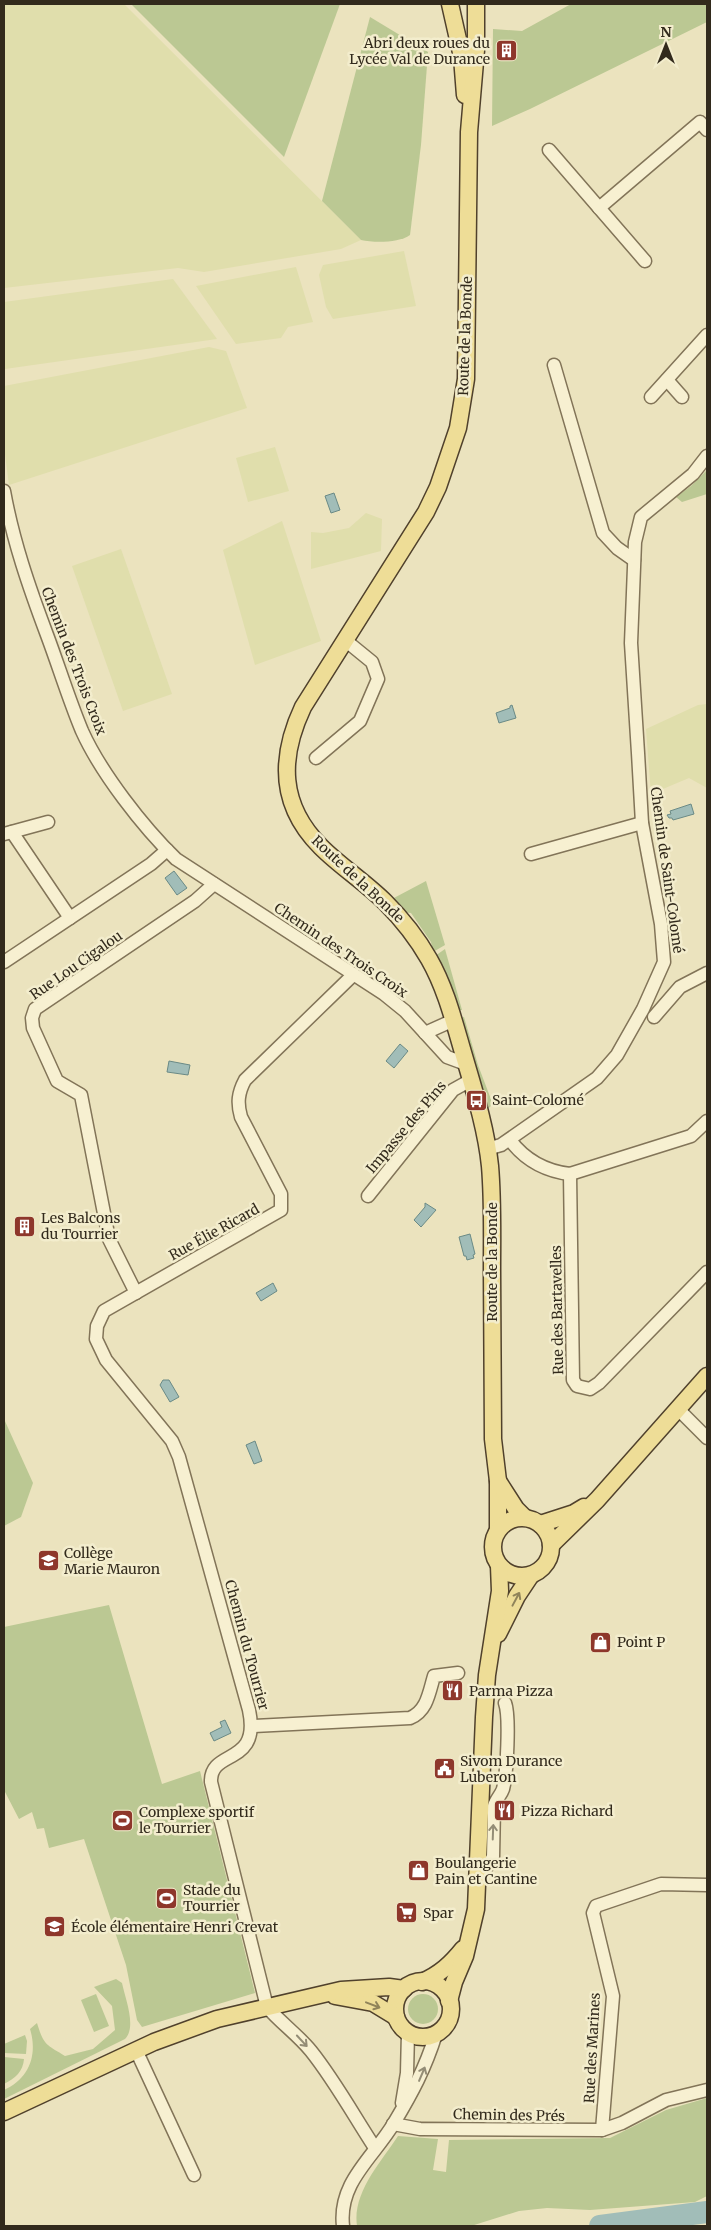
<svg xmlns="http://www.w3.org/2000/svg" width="711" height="2230" font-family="Merriweather,serif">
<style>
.farmland{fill:#e0deac}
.green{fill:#bbc893}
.water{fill:#a1bdb8;stroke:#6a8a86}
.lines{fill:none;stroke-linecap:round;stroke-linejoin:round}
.river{stroke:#a1bdb8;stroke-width:22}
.minor-casing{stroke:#827458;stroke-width:15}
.major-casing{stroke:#50412c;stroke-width:19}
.minor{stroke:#f7f0d1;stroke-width:12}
.major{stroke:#eedd97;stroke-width:16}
.oneway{stroke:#90845a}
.oneway2{stroke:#948d76}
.labels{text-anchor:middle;stroke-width:5;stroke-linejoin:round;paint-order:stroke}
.poi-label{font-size:14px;fill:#322a1c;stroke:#f3edcd;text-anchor:start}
.street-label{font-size:14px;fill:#322a1c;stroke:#f3edcd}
</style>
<rect width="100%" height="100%" fill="#ebe3be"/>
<!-- farmland -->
<g class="farmland">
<polygon points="4,4 124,4 361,240 341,249 204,272 178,268 4,288"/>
<polygon points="404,251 416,306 333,319 326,307 319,275 323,265"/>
<polygon points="296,267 313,322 288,327 281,338 236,344 196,286"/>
<polygon points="173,279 217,339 5,369 4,302"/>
<polygon points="209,347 226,351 247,408 9,485 4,447 4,386"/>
<polygon points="275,447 289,491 248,502 236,458"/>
<polygon points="366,513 382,519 381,551 311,569 311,532 323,533 349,528"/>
<polygon points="282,521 321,641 255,665 223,550"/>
<polygon points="121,549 172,694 123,711 72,566"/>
<polygon points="707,704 707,788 689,778 651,794 646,729 698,705"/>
</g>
<!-- green -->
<g class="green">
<polygon points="131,4 340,4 284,157"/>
<polygon points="571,4 707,4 707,22 530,109 492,126 493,29 522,31"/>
<path d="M 370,17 L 428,52 L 421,145 L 410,235 C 399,243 374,243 361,240 L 322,201 Z"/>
<polygon points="707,470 707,494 682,502 676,497 691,486"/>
<polygon points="426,881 445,945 433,952 431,942 411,913 402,912 392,899"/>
<polygon points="445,949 462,1010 458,1010 435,956"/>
<polygon points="464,1017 478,1065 492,1102 491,1106 486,1110 461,1018"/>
<polygon points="4,1419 33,1483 21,1517 4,1526"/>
<polygon points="109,1605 162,1784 200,1771 255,1993 142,2027 137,2020 126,1965 84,1839 49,1848 44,1828 37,1829 32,1812 19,1819 4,1790 4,1627"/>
<path d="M 116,1979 L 122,1983 C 125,1998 137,2027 125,2039 L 4,2099 L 4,2090 C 29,2079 38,2055 30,2029 L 37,2023 C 44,2046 46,2044 65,2056 L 93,2049 L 115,2030 L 112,2006 L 94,1987 Z"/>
<circle cx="423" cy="2009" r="15"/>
<polygon points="96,1994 109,2026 94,2032 81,2000"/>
<polygon points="25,2035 27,2041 26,2054 4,2053 4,2044"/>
<path d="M 4,2057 L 24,2059 C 23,2072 15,2078 4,2084 Z"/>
<path d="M 707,2098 L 707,2196 L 695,2202 L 590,2210 L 547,2208 L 519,2211 L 471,2226 L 357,2226 C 352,2193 381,2162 398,2136 L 438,2139 L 433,2170 L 446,2172 L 449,2140 L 610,2138 L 666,2110 Z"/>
</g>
<!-- water -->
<g class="water">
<polygon points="334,493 340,510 331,513 325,496"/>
<polygon points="512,705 516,718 499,723 496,713 510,708 510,706"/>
<polygon points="691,804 694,814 673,820 672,818 669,818 667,815 671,814 670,811"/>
<polygon points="174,871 187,888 177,895 165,878"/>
<polygon points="400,1044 408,1051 394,1068 386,1061"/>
<polygon points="169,1061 190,1065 188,1075 167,1072"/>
<polygon points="425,1203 436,1210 421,1227 414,1220 425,1207"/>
<polygon points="470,1234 475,1254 473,1255 474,1258 467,1260 466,1256 464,1256 459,1237"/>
<polygon points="273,1283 277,1291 261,1301 256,1293"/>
<polygon points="163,1380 169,1380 179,1397 170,1402 160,1385"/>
<polygon points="255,1441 262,1461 254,1464 246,1445"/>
<polygon points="225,1720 231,1733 214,1741 210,1733 222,1727 220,1722"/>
</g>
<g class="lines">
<!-- river -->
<polyline class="river" points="600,2226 707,2212"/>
<defs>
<g id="minor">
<polyline points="549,150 645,261"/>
<polyline points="599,208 700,122 707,130"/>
<polyline points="554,365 603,533 617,548 634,560"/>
<polyline points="667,380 682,397"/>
<polyline points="651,397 707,335"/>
<path d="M 4,491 C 13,541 29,587 47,635 C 59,667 69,700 82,731 C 101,773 143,827 176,859 L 384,994 L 405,1011 L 447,1057 L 466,1064"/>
<polyline points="316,758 360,721 378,679 372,662 345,640"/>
<polyline points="12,832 70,918"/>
<polyline points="4,834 48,822"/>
<polyline points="531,854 642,823"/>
<polyline points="4,962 151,864 167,850"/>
<path d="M 353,975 L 245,1080 C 238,1093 237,1103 241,1117 L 281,1194 L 281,1210 L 104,1311 L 97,1326 L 96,1339 L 106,1360 L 172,1441 L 179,1457 L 249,1710 C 261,1767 210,1748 211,1782 L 267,2007 C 281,2023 298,2035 311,2051 C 335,2081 354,2116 375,2148"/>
<polyline points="654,1017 680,987 707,973"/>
<polyline points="425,1033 454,1020"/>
<path d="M 510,1140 C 525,1160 545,1171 570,1174 L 691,1136 L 707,1121"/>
<polyline points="487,1149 501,1145 597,1078 617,1055 643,1009 664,962 661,924 642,823 638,753 631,643 635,542 641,517 693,474 707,456"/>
<polyline points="570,1174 573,1380 577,1386 590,1389 599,1383 707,1272"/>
<polyline points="368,1196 453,1090 471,1080"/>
<polyline points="136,1293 109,1239 81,1095 57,1081 33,1028 32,1018 35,1009 195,901 214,884"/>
<polyline points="678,1409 707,1438"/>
<path d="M 253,1726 L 410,1718 C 427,1711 429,1693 434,1676 L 458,1673"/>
<path d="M 479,1875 L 486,1868 L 493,1857 L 494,1806 C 496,1799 501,1795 503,1789 C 507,1774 510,1716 505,1703"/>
<polyline points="136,2050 194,2175"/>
<polyline points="402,2103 407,2073 408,2033"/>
<polyline points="393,2124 420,2129 602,2130 622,2123 666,2100 707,2090"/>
<polyline points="602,2130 613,1996 593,1913 596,1906 661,1884 707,1885"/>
<path d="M 343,2226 C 338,2182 374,2157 394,2123 C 412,2093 425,2069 436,2034"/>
</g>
<g id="major">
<polyline points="450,4 462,57 465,95"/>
<path d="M 476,4 L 476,50 L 469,132 L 466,379 L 458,428 L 438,487 L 426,512 L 303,707 C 279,758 279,805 321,847 C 341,867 365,882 385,902 C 402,919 417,938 429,959 C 445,987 453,1018 462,1049 C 473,1087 486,1127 490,1166 C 493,1201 492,1236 492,1271 C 492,1327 493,1383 493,1439 L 498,1481 L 498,1529"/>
<polyline points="498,1481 516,1509 524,1517"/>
<circle cx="522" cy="1547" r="29"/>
<polyline points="540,1524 574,1513 584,1507"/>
<polyline points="551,1545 597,1500 707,1376"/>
<polyline points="498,1634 517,1596 531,1575"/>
<circle cx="423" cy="2009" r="28"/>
<path d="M 422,1982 C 440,1974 451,1964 463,1949"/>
<polyline points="335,1996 373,2003 396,2017"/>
<polyline points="449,2001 454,1982 465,1956 476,1909 484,1717 487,1675 500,1591 499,1566"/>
<polyline points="4,2112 154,2042 217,2019 341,1990 389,1987 404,1989"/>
</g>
</defs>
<!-- minor casing -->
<use href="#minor" class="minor-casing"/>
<!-- major casing -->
<use href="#major" class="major-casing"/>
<!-- minor -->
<use href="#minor" class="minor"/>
<!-- major -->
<use href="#major" class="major"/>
</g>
<!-- one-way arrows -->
<defs><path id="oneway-shaft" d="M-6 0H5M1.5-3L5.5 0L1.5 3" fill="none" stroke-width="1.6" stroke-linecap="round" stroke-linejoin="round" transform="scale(1.25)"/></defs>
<g class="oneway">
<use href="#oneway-shaft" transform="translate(516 1599) rotate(-62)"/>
<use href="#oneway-shaft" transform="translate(373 2005) rotate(21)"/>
</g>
<g class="oneway2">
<use href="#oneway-shaft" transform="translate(493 1832) rotate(-88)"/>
<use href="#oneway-shaft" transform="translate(302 2041) rotate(47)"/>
<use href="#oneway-shaft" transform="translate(422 2074) rotate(-67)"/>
</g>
<!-- icons -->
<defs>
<symbol id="building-square" viewBox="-11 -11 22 22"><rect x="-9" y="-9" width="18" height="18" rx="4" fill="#8e372b" stroke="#f3edcd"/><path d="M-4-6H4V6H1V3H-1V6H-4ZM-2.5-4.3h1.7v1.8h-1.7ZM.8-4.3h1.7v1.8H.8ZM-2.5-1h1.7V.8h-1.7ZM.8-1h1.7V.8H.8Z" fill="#fff"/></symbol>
<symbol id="bus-square" viewBox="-11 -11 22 22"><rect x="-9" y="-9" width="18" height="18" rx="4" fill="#8e372b" stroke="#f3edcd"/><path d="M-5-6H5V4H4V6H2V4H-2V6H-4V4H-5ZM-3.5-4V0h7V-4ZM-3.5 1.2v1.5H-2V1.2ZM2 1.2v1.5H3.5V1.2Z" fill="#fff"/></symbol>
<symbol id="school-square" viewBox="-11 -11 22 22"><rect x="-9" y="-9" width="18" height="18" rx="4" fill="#8e372b" stroke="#f3edcd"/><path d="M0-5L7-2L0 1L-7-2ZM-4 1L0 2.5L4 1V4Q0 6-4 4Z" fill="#fff"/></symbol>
<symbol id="shop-square" viewBox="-11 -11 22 22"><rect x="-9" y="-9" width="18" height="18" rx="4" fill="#8e372b" stroke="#f3edcd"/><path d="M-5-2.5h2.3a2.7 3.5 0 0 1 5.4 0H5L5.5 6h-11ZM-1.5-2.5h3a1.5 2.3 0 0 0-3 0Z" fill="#fff"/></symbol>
<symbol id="restaurant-square" viewBox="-11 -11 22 22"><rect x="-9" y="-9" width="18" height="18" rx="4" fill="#8e372b" stroke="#f3edcd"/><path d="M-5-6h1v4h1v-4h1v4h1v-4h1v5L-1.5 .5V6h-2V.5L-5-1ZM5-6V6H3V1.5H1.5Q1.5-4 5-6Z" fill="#fff"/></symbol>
<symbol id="civic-square" viewBox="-11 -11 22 22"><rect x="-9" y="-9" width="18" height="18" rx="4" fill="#8e372b" stroke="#f3edcd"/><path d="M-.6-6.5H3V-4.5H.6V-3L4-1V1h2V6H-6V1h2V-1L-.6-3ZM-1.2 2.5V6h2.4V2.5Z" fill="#fff"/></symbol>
<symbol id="stadium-square" viewBox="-11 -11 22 22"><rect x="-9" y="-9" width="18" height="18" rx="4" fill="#8e372b" stroke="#f3edcd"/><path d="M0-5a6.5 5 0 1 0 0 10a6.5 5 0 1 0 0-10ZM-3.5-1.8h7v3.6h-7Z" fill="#fff"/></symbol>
<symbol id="supermarket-square" viewBox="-11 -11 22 22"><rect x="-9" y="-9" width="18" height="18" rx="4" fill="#8e372b" stroke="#f3edcd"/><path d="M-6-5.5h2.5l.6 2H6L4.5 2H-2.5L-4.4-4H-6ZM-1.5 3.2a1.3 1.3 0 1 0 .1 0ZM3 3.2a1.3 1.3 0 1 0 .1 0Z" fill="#fff"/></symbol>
</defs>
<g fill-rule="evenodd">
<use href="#building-square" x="494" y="38" width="25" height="25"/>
<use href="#bus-square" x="464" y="1088" width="25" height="25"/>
<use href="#building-square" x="12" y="1214" width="25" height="25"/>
<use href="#school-square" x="36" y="1548" width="25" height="25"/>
<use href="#shop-square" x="588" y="1630" width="25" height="25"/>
<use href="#restaurant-square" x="440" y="1678" width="25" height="25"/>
<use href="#civic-square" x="432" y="1756" width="25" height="25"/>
<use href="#restaurant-square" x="492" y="1798" width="25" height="25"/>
<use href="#stadium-square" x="110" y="1808" width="25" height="25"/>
<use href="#shop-square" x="406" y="1858" width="25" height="25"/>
<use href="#stadium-square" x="154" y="1886" width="25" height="25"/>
<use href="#supermarket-square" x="394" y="1900" width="25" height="25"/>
<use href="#school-square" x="42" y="1914" width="25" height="25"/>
</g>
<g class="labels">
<!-- poi labels -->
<g class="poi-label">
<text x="490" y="48" text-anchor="end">Abri deux roues du<tspan x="490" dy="16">Lycée Val de Durance</tspan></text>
<text x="492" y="1105">Saint-Colomé</text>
<text x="41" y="1223">Les Balcons<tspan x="41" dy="16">du Tourrier</tspan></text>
<text x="64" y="1558">Collège<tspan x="64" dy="16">Marie Mauron</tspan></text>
<text x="617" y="1647">Point P</text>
<text x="469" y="1696">Parma Pizza</text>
<text x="460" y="1766">Sivom Durance<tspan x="460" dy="16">Luberon</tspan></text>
<text x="521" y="1816">Pizza Richard</text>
<text x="139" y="1817">Complexe sportif<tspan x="139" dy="16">le Tourrier</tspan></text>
<text x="435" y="1868">Boulangerie<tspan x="435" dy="16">Pain et Cantine</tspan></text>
<text x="183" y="1895">Stade du<tspan x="183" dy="16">Tourrier</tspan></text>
<text x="423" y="1918">Spar</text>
<text x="71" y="1932">École élémentaire Henri Crevat</text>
</g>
<!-- street labels -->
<g class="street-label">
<text transform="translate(465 336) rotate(-88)" y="5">Route de la Bonde</text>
<text transform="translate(74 661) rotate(69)" y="5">Chemin des Trois Croix</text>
<text transform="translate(667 870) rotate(82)" y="5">Chemin de Saint-Colomé</text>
<text transform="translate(358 879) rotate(43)" y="5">Route de la Bonde</text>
<text transform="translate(341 950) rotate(34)" y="5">Chemin des Trois Croix</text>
<text transform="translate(76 965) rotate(-35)" y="5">Rue Lou Cigalou</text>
<text transform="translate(406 1127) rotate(-50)" y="5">Impasse des Pins</text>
<text transform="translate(214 1232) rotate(-29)" y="5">Rue Élie Ricard</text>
<text transform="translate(492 1262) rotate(-90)" y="5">Route de la Bonde</text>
<text transform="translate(557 1310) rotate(-91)" y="5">Rue des Bartavelles</text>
<text transform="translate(247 1645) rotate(75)" y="5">Chemin du Tourrier</text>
<text transform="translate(592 2048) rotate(-87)" y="5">Rue des Marines</text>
<text transform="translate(509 2115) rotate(1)" y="5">Chemin des Prés</text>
</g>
</g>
<!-- border -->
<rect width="711" height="2230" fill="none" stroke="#322a1c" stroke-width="10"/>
<!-- north arrow -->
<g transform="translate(666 45)" stroke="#f3edcd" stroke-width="4" paint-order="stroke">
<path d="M0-4L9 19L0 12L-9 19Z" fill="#322a1c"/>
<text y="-8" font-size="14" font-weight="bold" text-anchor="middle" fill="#322a1c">N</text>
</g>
</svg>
